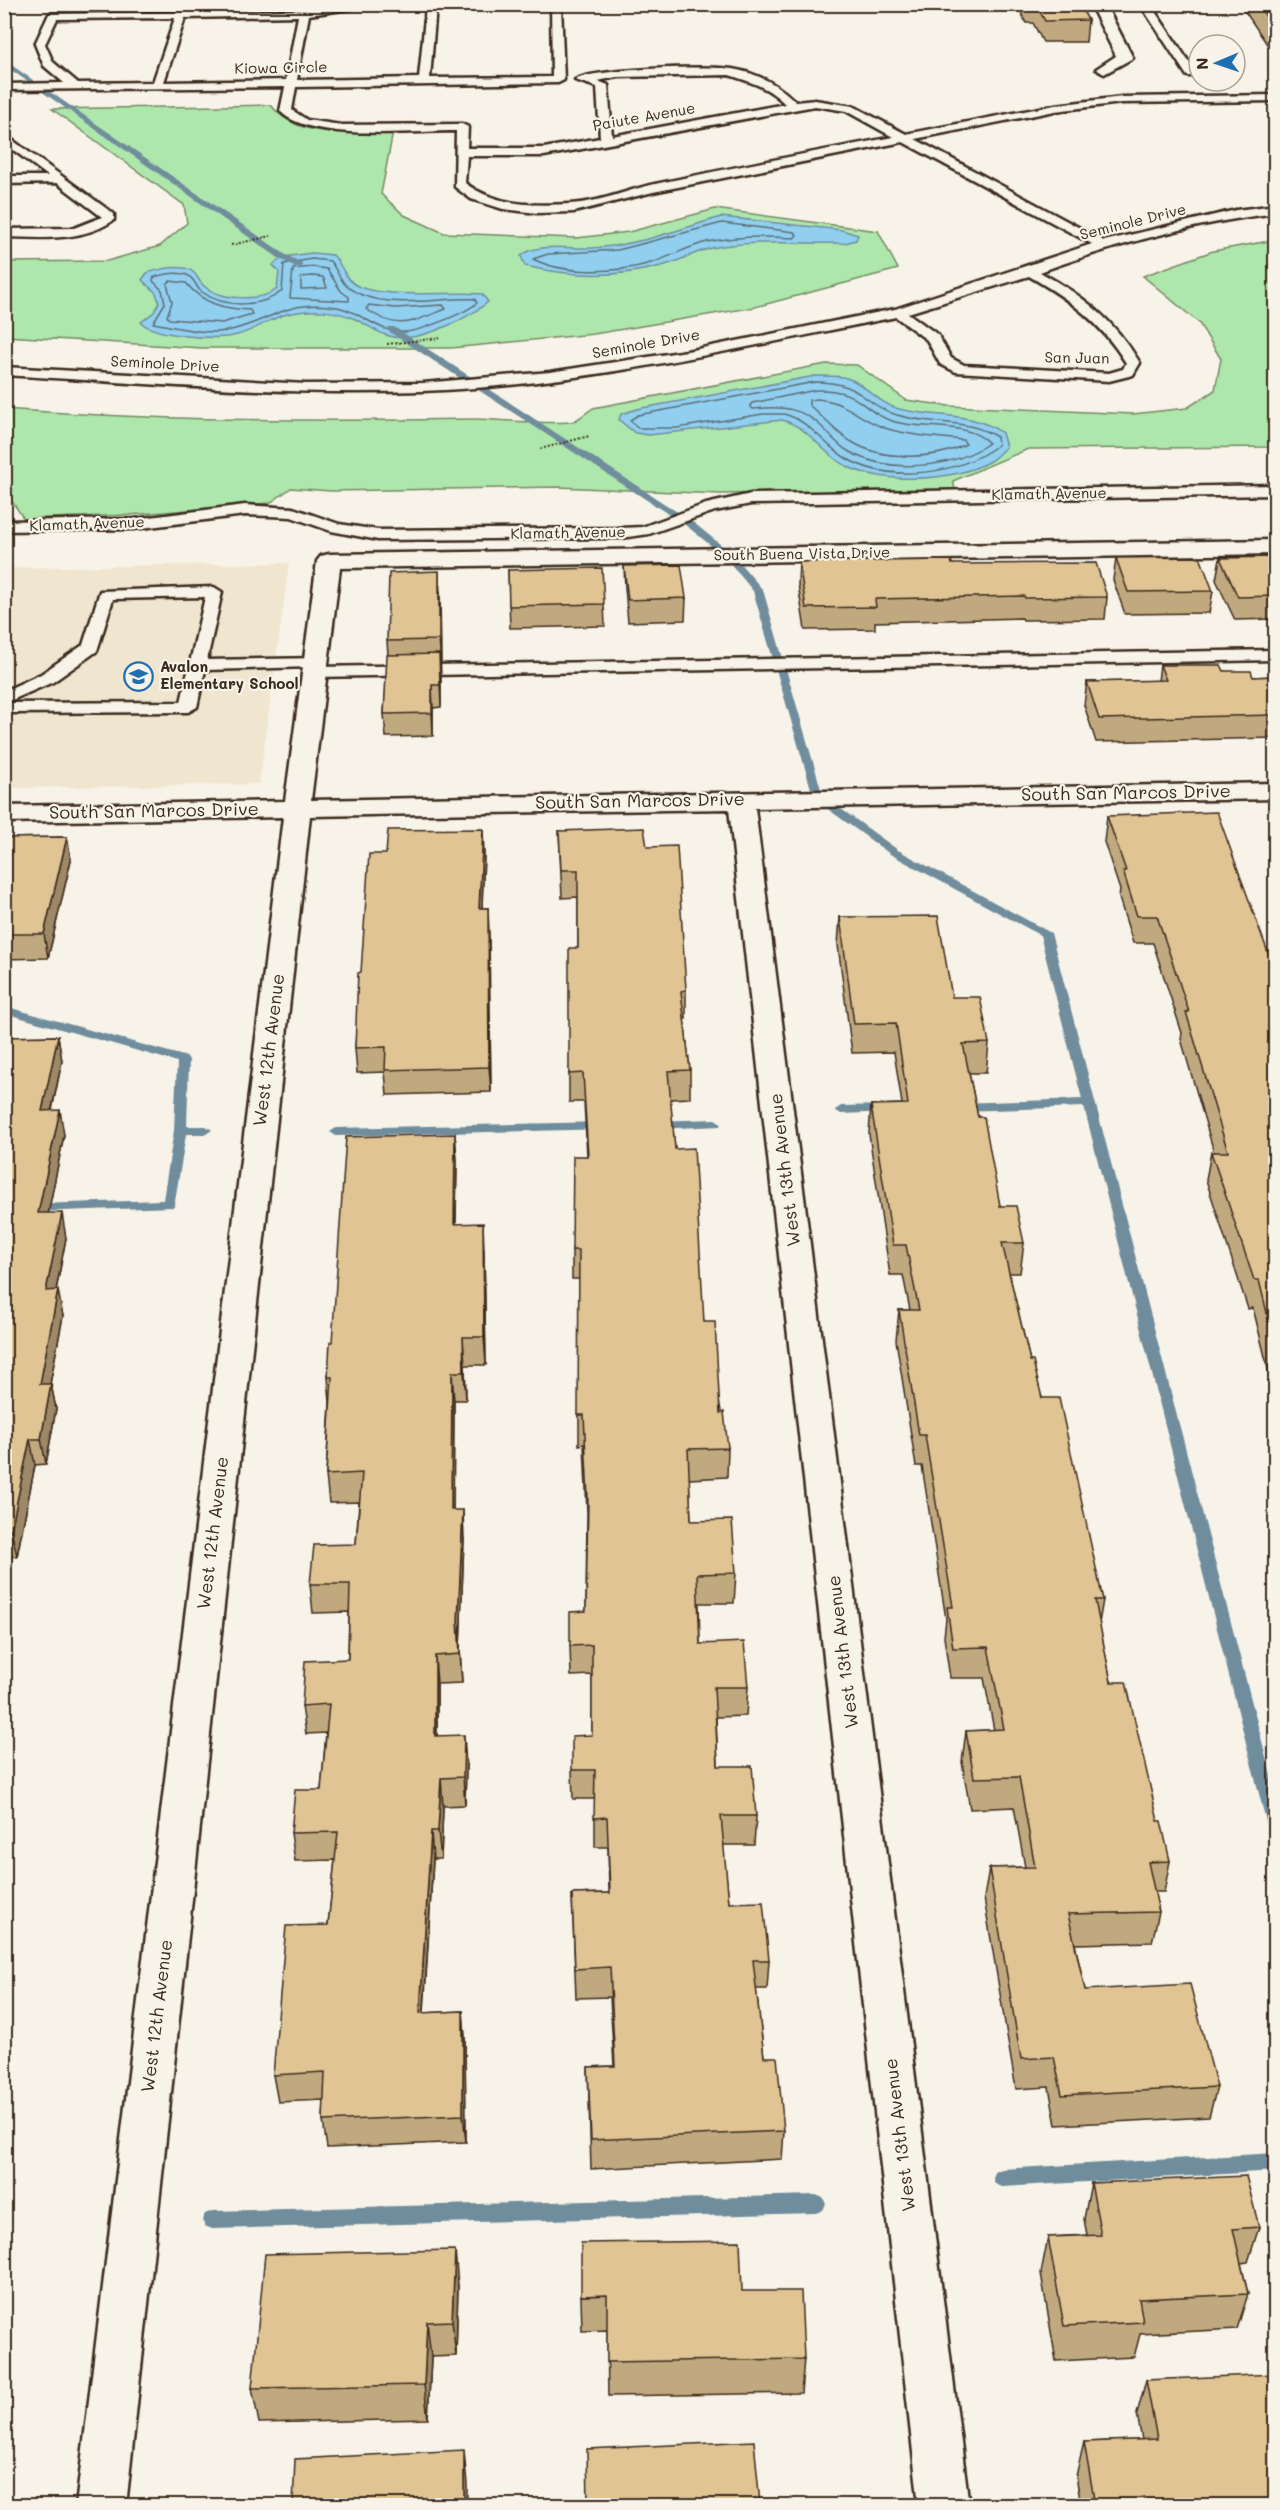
<svg xmlns="http://www.w3.org/2000/svg" width="1280" height="2510" font-family="Mali,sans-serif">
<style>
.built{fill:#f0e5cf}
.green{fill:#aee7ab;stroke:#748864;stroke-width:1.5}
.water{fill:#91cff1;stroke:#6f8d9d;stroke-width:1.5}
.lines{fill:none;stroke-linecap:round;stroke-linejoin:round}
.shore{stroke:#5d6c72;stroke-width:1.5}
.stream{fill:#6f8d9d;fill-rule:evenodd}
.lane-casing{stroke:#3b2a1e;stroke-width:5}
.street-casing{stroke:#3b2a1e;stroke-width:5}
.path{stroke:#3b2a1e;stroke-width:2;stroke-dasharray:2 2;stroke-linecap:butt}
.lane{fill:#f7f3e8;fill-rule:evenodd}
.street{fill:#f7f3e8;fill-rule:evenodd}
.wall{fill:#c1a97f;stroke:#3b2a1e;stroke-width:1.5}
.shaded-wall{fill:#9d8968;stroke:#3b2a1e;stroke-width:1.5}
.building{fill:#e0c494;stroke:#3b2a1e;stroke-width:1.5}
.labels{text-anchor:middle;stroke-width:4.5;stroke-linejoin:round;paint-order:stroke}
.far-street-label{font-size:15px;fill:#3b2a1e;stroke:#f7f3e8}
.far-poi-label{font-size:15px;font-weight:bold;fill:#3b2a1e;stroke:#f7f3e8;text-anchor:start}
.street-label{font-size:18px;fill:#3b2a1e;stroke:#f7f3e8}
</style>
<rect width="100%" height="100%" fill="#f7f3e8"/>
<filter id="ink" filterUnits="userSpaceOnUse"><feTurbulence type="fractalNoise" baseFrequency=".0167" numOctaves="2"/><feDisplacementMap in="SourceGraphic" scale="12" xChannelSelector="R" yChannelSelector="G"/><feConvolveMatrix kernelMatrix="1 2 1 2 8 2 1 2 1" color-interpolation-filters="sRGB"/></filter>
<g filter="url(#ink)">
<!-- built -->
<polygon class="built" points="289,563 259,784 5,788 4,568"/>
<!-- green -->
<g class="green">
<path d="M 271,105 C 298,141 353,131 393,132 L 381,194 L 404,215 L 444,233 L 576,238 L 629,232 L 715,209 L 878,231 L 898,269 L 755,307 L 594,334 L 451,348 L 202,348 L 5,336 L 4,262 L 107,261 L 160,246 L 187,223 L 184,205 L 52,109 Z"/>
<path d="M 1275,240 L 1275,447 L 1028,449 L 953,481 L 955,489 L 721,494 L 558,487 L 331,491 L 291,488 L 270,503 L 129,515 L 24,519 L 5,491 L 4,409 C 161,421 317,422 474,419 C 493,419 561,426 574,421 C 580,418 587,412 593,408 L 826,364 L 857,365 L 906,400 L 949,406 L 1133,414 L 1187,408 L 1215,390 L 1221,359 L 1199,323 L 1143,276 L 1213,251 Z"/>
</g>
<!-- water -->
<g class="water">
<path d="M 721,217 L 842,230 L 858,235 L 856,240 L 845,243 C 803,244 759,240 717,247 C 698,250 683,260 665,265 C 619,278 572,277 525,266 L 521,256 C 534,242 573,249 592,248 C 637,246 679,229 721,217 Z"/>
<path d="M 312,253 L 333,255 C 341,263 344,276 352,282 C 371,300 453,291 482,294 L 488,302 C 469,318 430,336 405,338 C 384,339 372,327 355,319 C 336,310 312,309 292,313 C 272,316 257,330 237,335 C 219,341 153,336 141,322 L 154,312 L 159,302 L 156,293 L 142,280 L 147,273 C 159,269 171,266 184,268 C 197,270 196,279 204,286 C 220,300 261,302 277,289 L 279,272 L 273,265 L 283,257 Z"/>
<path d="M 815,376 C 828,376 844,375 856,382 C 871,391 881,404 899,409 C 934,418 972,411 1002,433 L 1006,447 C 1000,452 995,459 988,462 C 954,482 875,485 841,463 C 819,449 808,427 782,420 L 649,435 L 635,433 L 619,420 L 621,414 L 637,409 Z"/>
</g>
<g class="lines">
<!-- shore -->
<g class="shore">
<path d="M 722,223 L 795,232 L 797,235 L 794,238 C 765,236 736,236 707,242 C 687,247 670,257 651,263 C 617,273 564,275 533,259 L 548,254 L 618,250 Z"/>
<path d="M 312,259 L 330,261 C 337,269 340,282 349,288 C 383,312 436,297 475,299 L 477,303 C 466,313 420,331 405,332 C 379,334 361,311 337,307 C 289,299 276,318 235,329 C 211,337 178,327 153,323 L 165,303 L 162,290 L 153,281 L 154,277 C 164,274 176,271 187,275 C 195,278 195,287 202,292 C 224,308 262,308 282,291 L 284,264 Z"/>
<polygon points="312,267 327,269 341,291 349,297 349,301 290,298 293,269"/>
<polygon points="312,276 323,277 327,288 301,289 301,277"/>
<path d="M 170,281 L 186,283 C 203,304 224,309 250,310 L 252,314 L 222,323 L 169,319 L 167,316 L 172,302 L 167,284 Z"/>
<path d="M 369,305 L 395,308 L 443,305 L 446,309 C 410,322 400,332 366,309 Z"/>
<path d="M 815,382 C 862,382 859,401 894,414 C 929,426 965,417 997,437 L 998,445 C 958,475 888,484 844,457 C 822,443 810,421 784,414 L 763,414 L 677,428 L 638,428 L 630,420 L 638,415 Z"/>
<path d="M 816,390 C 863,389 859,411 895,422 C 923,430 967,421 989,443 C 953,469 887,474 848,451 C 839,446 832,437 824,429 C 803,407 782,406 753,409 L 750,406 L 752,403 Z"/>
<path d="M 817,399 C 847,401 858,419 885,428 C 910,436 937,437 963,440 L 966,444 C 935,460 883,461 852,442 C 836,433 823,417 809,405 L 809,400 Z"/>
</g>
<!-- stream -->
<g class="stream">
<polygon points="4,60 286,255 302,263 302,267 296,267 280,259 4,65"/>
<polygon points="388,327 394,327 694,523 731,553 763,590 823,796 898,850 1051,933 1276,1795 1276,1836 1270,1834 1268,1829 1084,1107 960,1111 954,1107 960,1103 1082,1099 1040,935 890,854 814,799 753,591 725,557 688,527 388,331"/>
<polygon points="4,1006 187,1057 189,1060 187,1126 206,1126 212,1130 206,1134 186,1134 174,1207 4,1213 4,1205 163,1200 174,1130 177,1062 4,1013"/>
<polygon points="887,1105 893,1109 891,1112 841,1114 835,1110 841,1106"/>
<polygon points="715,1119 721,1123 720,1126 656,1129 650,1125 656,1121"/>
<polygon points="604,1122 610,1126 609,1129 336,1136 330,1132 336,1128"/>
<polygon points="1276,2153 1276,2171 1002,2187 995,2184 993,2178 995,2172 1002,2169"/>
<polygon points="816,2195 823,2198 826,2204 823,2210 816,2213 212,2229 205,2226 202,2220 205,2214 212,2211"/>
</g>
<defs>
<g id="lane">
<path d="M 339,4 L 446,4 L 436,7 L 430,78 L 552,77 L 551,4 L 561,4 L 564,80 L 558,83 L 296,87 L 292,110 L 307,120 L 341,125 L 462,124 L 468,127 L 467,148 L 544,148 L 600,138 L 597,87 L 575,80 C 589,69 710,65 732,69 C 757,73 778,84 796,102 L 815,100 L 853,106 L 906,134 L 1055,105 L 1122,97 L 1276,95 L 1276,101 L 1122,103 L 1055,111 L 915,139 L 1104,241 L 1236,210 L 1276,205 L 1276,213 C 1195,223 1116,244 1040,272 C 1085,297 1113,319 1140,363 L 1133,375 L 1109,381 L 956,372 L 940,364 L 927,340 L 896,317 C 739,348 581,386 421,391 C 282,396 143,383 4,375 L 4,367 L 306,384 L 423,383 L 550,372 L 687,351 L 895,309 L 1092,244 L 903,142 L 653,192 L 574,212 L 537,213 L 503,209 L 471,199 L 455,187 L 456,131 C 414,131 309,142 280,111 L 285,87 L 4,90 L 4,84 L 64,83 L 44,66 L 35,44 L 49,14 L 304,10 ZM 426,7 L 419,78 L 297,80 L 309,15 L 356,8 ZM 298,16 L 286,80 L 164,82 L 185,18 ZM 175,18 L 153,82 L 78,83 L 53,62 L 45,44 L 57,19 ZM 729,75 C 751,82 769,87 785,104 L 612,136 L 608,85 L 598,81 L 617,77 ZM 815,106 L 846,111 L 893,137 C 814,152 734,167 655,184 C 627,190 598,203 570,204 C 533,206 496,206 465,183 L 467,156 L 544,156 ZM 1029,276 C 1069,299 1101,322 1126,363 L 1123,369 L 1109,373 L 964,365 L 951,358 L 938,335 L 908,313 Z"/>
<polygon points="1140,4 1150,4 1197,74 1195,76 1187,76"/>
<path d="M 4,134 L 114,214 L 114,220 C 82,242 42,238 4,237 L 4,229 L 74,228 L 102,217 L 57,183 L 4,184 L 4,176 L 48,176 L 4,143 Z"/>
<polygon points="1276,485 1276,495 751,504 715,511 649,534 621,538 378,540 331,531 291,517 245,515 134,529 4,531 4,521 134,519 245,505 293,508 339,524 378,530 621,528 642,527 706,504 751,494"/>
<path d="M 214,587 L 222,592 L 207,660 L 322,658 L 324,662 L 316,667 L 1276,650 L 1276,660 L 314,677 L 306,672 L 313,667 L 205,670 L 197,707 L 188,712 L 4,713 L 4,691 L 41,674 L 83,645 L 100,591 ZM 205,597 L 181,702 L 5,703 L 53,682 L 97,651 L 113,599 Z"/>
</g>
<g id="street">
<polygon points="1090,4 1105,4 1133,58 1104,74 1096,69 1116,56"/>
<polygon points="1276,540 1276,554 340,568 311,800 1276,783 1276,799 755,808 969,2506 919,2506 729,809 310,816 126,2506 76,2506 283,817 4,822 4,806 285,801 317,561 321,556 329,554"/>
</g>
</defs>
<!-- lane casing -->
<use href="#lane" class="lane-casing"/>
<!-- street casing -->
<use href="#street" class="street-casing"/>
<!-- path -->
<g class="path">
<polyline points="231,245 271,236"/>
<polyline points="387,344 440,338"/>
<polyline points="540,449 589,436"/>
</g>
<!-- lane -->
<use href="#lane" class="lane"/>
<!-- street -->
<use href="#street" class="street"/>
</g>
<!-- wall -->
<g class="wall">
<polygon points="1017,4 1079,4 1088,20 1086,42 1043,42 1033,23 1026,23"/>
<polygon points="1240,4 1275,4 1275,56"/>
<polygon points="1275,557 1275,619 1235,620 1216,580 1220,558"/>
<polygon points="1116,558 1213,591 1209,613 1125,614 1113,580"/>
<polygon points="799,562 952,564 1107,597 1105,619 1023,620 1022,618 875,622 875,629 805,630 798,584"/>
<polygon points="624,566 686,598 685,620 628,622 625,588"/>
<polygon points="508,570 604,604 605,626 510,628"/>
<polygon points="440,593 441,707 433,708 433,736 386,737 384,714 388,655 387,641"/>
<polygon points="1160,665 1224,671 1253,677 1275,676 1275,738 1096,742 1084,705 1087,682 1158,681"/>
<polygon points="1107,816 1275,972 1275,1395 1272,1385 1253,1308 1248,1309 1206,1180 1211,1152 1214,1152 1181,1039 1182,1033 1153,943 1133,943 1119,898 1120,890 1104,842"/>
<polygon points="559,831 647,847 686,990 686,1019 684,1019 690,1070 690,1098 670,1099 675,1149 704,1322 728,1448 727,1477 689,1479 691,1521 736,1573 734,1603 699,1603 700,1644 748,1687 746,1716 716,1717 718,1766 756,1816 754,1845 723,1845 729,1903 769,1960 767,1989 756,1989 764,2057 784,2131 782,2159 591,2169 588,2067 614,2066 610,1997 576,1998 572,1894 609,1893 608,1847 595,1847 595,1799 573,1799 572,1770 592,1735 592,1675 571,1676 570,1646 586,1611 587,1513 584,1444 579,1445 579,1279 572,1279 572,1250 587,1156 584,1102 569,1102 569,1074 578,948 578,897 562,898"/>
<polygon points="67,837 71,860 48,958 4,959 4,838"/>
<polygon points="484,853 482,908 488,908 491,1092 387,1095 385,1072 357,1073 355,1048 361,972"/>
<polygon points="840,917 952,997 989,1043 986,1073 969,1073 978,1117 1000,1206 1024,1243 1020,1273 1009,1273 1030,1361 1042,1398 1103,1600 1099,1623 1111,1682 1158,1821 1170,1861 1164,1892 1154,1892 1159,1912 1152,1942 1075,1944 1085,1990 1217,2087 1209,2117 1056,2125 1049,2087 1016,2089 984,1898 989,1868 1025,1867 1014,1807 970,1809 962,1762 966,1731 994,1730 984,1678 950,1678 944,1637 946,1619 922,1466 916,1466 896,1340 899,1310 910,1310 903,1275 890,1275 869,1134 871,1105 902,1104 894,1052 852,1053 838,945"/>
<polygon points="58,1036 62,1061 52,1110 64,1135 48,1213 66,1238 56,1291 63,1316 50,1384 51,1384 56,1409 46,1464 35,1465 17,1556 12,1556 4,1597 4,1037"/>
<polygon points="455,1134 457,1161 456,1224 484,1250 486,1365 465,1365 466,1400 454,1400 453,1510 464,1538 460,1649 462,1683 437,1684 437,1736 466,1764 465,1805 443,1806 441,1859 433,1859 424,2013 463,2011 465,2038 466,2142 327,2148 323,2121 324,2100 278,2102 273,2075 328,1925 335,1860 295,1861 291,1833 321,1790 326,1733 306,1734 302,1706 348,1659 349,1612 313,1613 310,1584 356,1544 359,1502 329,1503 326,1475 330,1403 328,1377 332,1342"/>
<polygon points="1091,2183 1259,2227 1248,2262 1241,2263 1248,2294 1237,2329 1140,2334 1134,2357 1056,2361 1041,2273 1048,2237 1087,2235 1084,2219"/>
<polygon points="458,2285 456,2356 431,2357 428,2419 259,2423 252,2388"/>
<polygon points="742,2291 804,2359 801,2393 608,2396 607,2330 582,2331 581,2296"/>
<polygon points="1146,2380 1275,2505 1081,2505 1076,2476 1084,2442 1142,2440 1137,2414"/>
</g>
<!-- shaded-wall -->
<g class="shaded-wall">
<polygon points="439,571 440,593 441,663 439,640"/>
<polygon points="439,654 441,677 441,707 440,685"/>
<polygon points="432,685 433,708 433,736 432,713"/>
<polygon points="483,829 484,853 481,932 479,908"/>
<polygon points="67,837 71,860 48,958 44,934"/>
<polygon points="488,908 489,932 491,1092 489,1067"/>
<polygon points="58,1036 62,1061 46,1136 42,1111"/>
<polygon points="60,1110 64,1135 43,1239 38,1213"/>
<polygon points="455,1134 457,1161 455,1251 454,1224"/>
<polygon points="62,1213 66,1238 51,1316 46,1291"/>
<polygon points="483,1223 484,1250 486,1365 484,1337"/>
<polygon points="58,1290 63,1316 45,1410 40,1384"/>
<polygon points="463,1337 465,1365 466,1400 464,1372"/>
<polygon points="452,1372 454,1400 453,1538 451,1510"/>
<polygon points="51,1384 56,1409 46,1464 41,1439"/>
<polygon points="30,1439 35,1465 17,1556 11,1530"/>
<polygon points="463,1510 464,1538 460,1649 462,1683 458,1621"/>
<polygon points="7,1530 12,1556 4,1597 4,1540"/>
<polygon points="435,1656 437,1684 437,1764 435,1736"/>
<polygon points="464,1735 466,1764 465,1805 463,1777"/>
<polygon points="441,1778 443,1806 441,1859 438,1831"/>
<polygon points="431,1831 433,1859 422,2040 420,2013"/>
<polygon points="463,2011 465,2038 466,2142 463,2115"/>
<polygon points="455,2250 458,2285 456,2356 452,2321"/>
<polygon points="427,2322 431,2357 428,2419 424,2385"/>
<polygon points="464,2450 467,2484 467,2505 464,2505"/>
</g>
<!-- building -->
<g class="building">
<polygon points="1036,4 1079,4 1088,20 1045,21"/>
<polygon points="1258,4 1275,4 1275,30"/>
<polygon points="1200,557 1213,591 1128,592 1116,558"/>
<polygon points="1275,557 1275,596 1238,597 1220,558"/>
<polygon points="951,560 952,564 1096,563 1107,597 1025,598 1024,596 875,599 876,607 806,608 799,562"/>
<polygon points="681,565 686,598 628,600 624,566"/>
<polygon points="602,568 604,604 509,606 508,570"/>
<polygon points="439,571 439,640 387,641 389,573"/>
<polygon points="439,654 440,685 432,685 432,713 384,714 387,655"/>
<polygon points="1160,665 1221,665 1224,671 1251,671 1253,677 1275,676 1275,715 1099,719 1087,682 1166,680"/>
<polygon points="1217,812 1275,972 1275,1346 1259,1280 1254,1280 1211,1152 1228,1152 1186,1012 1189,1012 1157,916 1137,916 1123,871 1126,871 1107,816"/>
<polygon points="644,828 647,847 677,846 686,990 681,991 690,1070 668,1071 675,1149 694,1148 704,1322 715,1322 720,1413 724,1412 728,1448 688,1449 691,1521 732,1520 736,1573 697,1574 700,1644 744,1642 748,1687 714,1687 718,1766 752,1766 756,1816 721,1816 729,1903 763,1902 769,1960 753,1960 764,2057 777,2057 784,2131 591,2140 588,2067 615,2066 610,1967 575,1969 572,1894 610,1893 607,1817 594,1818 595,1770 572,1770 572,1736 592,1735 592,1645 570,1646 570,1612 586,1611 588,1499 584,1415 578,1415 579,1250 572,1250 573,1156 588,1156 583,1073 569,1074 569,948 578,948 578,870 561,870 559,831"/>
<polygon points="483,829 479,908 488,908 489,1067 385,1070 386,1047 355,1048 358,973 361,972 369,854 386,854 388,830"/>
<polygon points="67,837 44,934 4,934 4,838"/>
<polygon points="938,916 952,997 980,997 989,1043 963,1044 978,1117 984,1117 1000,1206 1016,1206 1024,1243 1002,1243 1030,1361 1033,1361 1042,1398 1059,1398 1103,1600 1095,1600 1111,1682 1126,1682 1158,1821 1161,1821 1170,1861 1148,1862 1159,1912 1068,1914 1085,1990 1190,1984 1217,2087 1062,2095 1054,2057 1021,2059 989,1868 1035,1867 1019,1777 974,1778 966,1731 1004,1729 988,1647 953,1648 947,1607 953,1607 925,1435 919,1435 899,1310 919,1310 906,1245 893,1245 871,1105 908,1104 896,1023 854,1024 840,917"/>
<polygon points="58,1036 42,1111 60,1110 38,1213 62,1213 46,1291 58,1290 40,1384 51,1384 41,1439 30,1439 11,1530 7,1530 4,1540 4,1037"/>
<polygon points="455,1134 454,1224 483,1223 484,1337 463,1337 464,1372 452,1372 451,1510 463,1510 458,1621 460,1654 435,1656 435,1736 464,1735 463,1777 441,1778 438,1831 431,1831 420,2013 463,2011 463,2115 323,2121 325,2072 273,2075 286,1926 328,1925 338,1832 291,1833 295,1790 321,1790 329,1704 302,1706 305,1661 348,1659 350,1584 310,1584 314,1545 356,1544 362,1473 326,1475 332,1377 328,1377 330,1342 332,1342 346,1137"/>
<polygon points="1246,2176 1259,2227 1233,2229 1248,2294 1139,2299 1143,2322 1064,2326 1048,2237 1101,2235 1091,2183"/>
<polygon points="740,2241 742,2291 801,2291 804,2359 607,2362 607,2295 581,2296 581,2243"/>
<polygon points="455,2250 452,2321 427,2322 424,2385 252,2388 265,2254"/>
<polygon points="1275,2374 1275,2505 1095,2505 1084,2442 1157,2439 1146,2380"/>
<polygon points="754,2441 760,2504 814,2501 814,2505 615,2505 615,2504 588,2505 587,2449"/>
<polygon points="464,2450 464,2505 293,2505 295,2459"/>
</g>
</g>
<!-- icons -->
<defs>
<symbol id="school-ring" viewBox="-11 -11 22 22"><circle r="9.5" fill="#f7f3e8" stroke="#1f6fb2" stroke-width="1.5"/><path d="M0-5L7-2L0 1L-7-2ZM-4 1L0 2.5L4 1V4Q0 6-4 4Z" fill="#1f6fb2"/></symbol>
</defs>
<g fill-rule="evenodd">
<use href="#school-ring" x="122" y="660" width="33" height="33"/>
</g>
<g class="labels">
<!-- far-street labels -->
<g class="far-street-label">
<text transform="translate(281 68) rotate(-1)" y="5">Kiowa Circle</text>
<text transform="translate(644 117) rotate(-10)" y="5">Paiute Avenue</text>
<text transform="translate(1133 222) rotate(-14)" y="5">Seminole Drive</text>
<text transform="translate(646 344) rotate(-10)" y="5">Seminole Drive</text>
<text transform="translate(1077 358) rotate(1)" y="5">San Juan</text>
<text transform="translate(165 364) rotate(3)" y="5">Seminole Drive</text>
<text transform="translate(1049 494) rotate(-1)" y="5">Klamath Avenue</text>
<text transform="translate(87 524) rotate(-2)" y="5">Klamath Avenue</text>
<text transform="translate(568 533) rotate(-1)" y="5">Klamath Avenue</text>
<text transform="translate(802 554) rotate(-1)" y="5">South Buena Vista Drive</text>
</g>
<!-- far-poi labels -->
<g class="far-poi-label">
<text x="160" y="672">Avalon<tspan x="160" dy="17">Elementary School</tspan></text>
</g>
<!-- street labels -->
<g class="street-label">
<text transform="translate(1126 793) rotate(-1)" y="6">South San Marcos Drive</text>
<text transform="translate(640 801) rotate(-1)" y="6">South San Marcos Drive</text>
<text transform="translate(154 811) rotate(-1)" y="6">South San Marcos Drive</text>
<text transform="translate(269 1050) rotate(-83)" y="6">West 12th Avenue</text>
<text transform="translate(785 1170) rotate(-97)" y="6">West 13th Avenue</text>
<text transform="translate(213 1533) rotate(-83)" y="6">West 12th Avenue</text>
<text transform="translate(843 1652) rotate(-97)" y="6">West 13th Avenue</text>
<text transform="translate(157 2016) rotate(-83)" y="6">West 12th Avenue</text>
<text transform="translate(900 2135) rotate(-97)" y="6">West 13th Avenue</text>
</g>
</g>
<!-- margin -->
<rect width="1280" height="2510" fill="none" stroke="#f7f3e8" stroke-width="24"/>
<rect x="12" y="12" width="1256" height="2486" fill="none" stroke="#3b2a1e" stroke-width="2" filter="url(#ink)"/>
<!-- north arrow -->
<g transform="translate(1217 63) rotate(268)"><circle r="28" fill="#f7f3e8" stroke="#aca397" stroke-width="1.5"/>
<path d="M0-4.5L10 22L0 15L-10 22Z" fill="#1f6fb2"/>
<text y="-9" font-size="16" font-weight="bold" text-anchor="middle" fill="#3b2a1e">N</text>
</g>
</svg>
